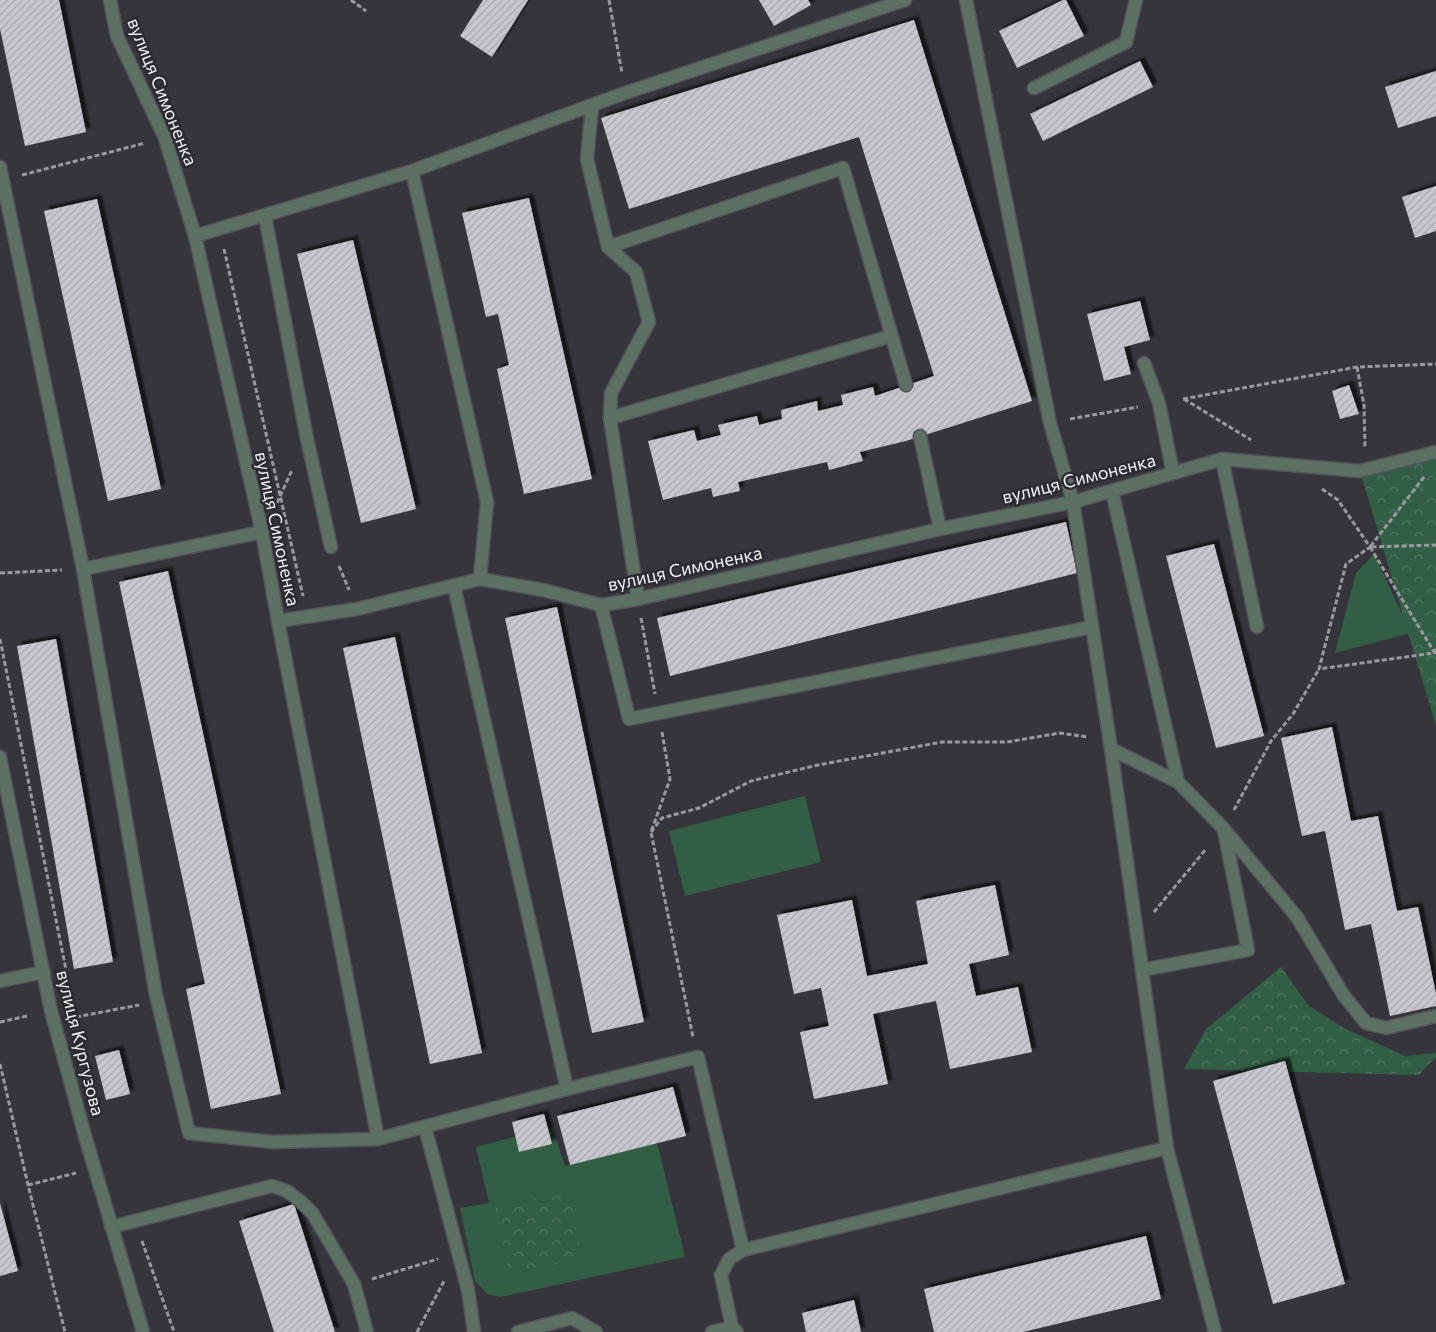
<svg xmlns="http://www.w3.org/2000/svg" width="1436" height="1332" font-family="Commissioner,sans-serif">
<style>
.grass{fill:#315e45}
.forest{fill:url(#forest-crowns)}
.building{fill:url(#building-hatch);filter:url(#shadow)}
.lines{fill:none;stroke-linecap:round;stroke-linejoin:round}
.service-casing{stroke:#545359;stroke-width:15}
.pedestrian-casing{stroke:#545359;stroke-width:15}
.minor-casing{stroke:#545359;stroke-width:15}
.path{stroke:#9a999e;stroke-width:3;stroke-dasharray:5 2.5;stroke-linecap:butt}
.service{stroke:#5d7064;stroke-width:12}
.pedestrian{stroke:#5d7064;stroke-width:12}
.minor{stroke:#5d7064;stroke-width:12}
.labels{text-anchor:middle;stroke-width:5;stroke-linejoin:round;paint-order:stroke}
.street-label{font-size:18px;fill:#f1f1f4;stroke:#2c2b30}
</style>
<defs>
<pattern id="forest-crowns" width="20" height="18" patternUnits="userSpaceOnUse" patternTransform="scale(1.25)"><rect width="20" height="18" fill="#315e45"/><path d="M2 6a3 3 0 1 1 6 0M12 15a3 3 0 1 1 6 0" fill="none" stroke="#4f7660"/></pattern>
<pattern id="building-hatch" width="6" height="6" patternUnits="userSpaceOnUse" patternTransform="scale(1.25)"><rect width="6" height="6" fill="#c8c7ce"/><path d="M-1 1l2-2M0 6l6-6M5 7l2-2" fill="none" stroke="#a8a7ad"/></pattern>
<filter id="shadow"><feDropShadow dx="4.5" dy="-4.5" stdDeviation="1" flood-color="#0009"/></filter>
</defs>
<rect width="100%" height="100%" fill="#36353b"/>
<!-- grass -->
<g class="grass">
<polygon points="1374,554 1411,633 1335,653 1356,573"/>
<polygon points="805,796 821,862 685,896 669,831"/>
<polygon points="552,1127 565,1166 657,1142 685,1257 501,1297 487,1294 475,1281 460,1208 489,1203 476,1147"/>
</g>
<!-- forest -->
<g class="forest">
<polygon points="1436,460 1436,726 1360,471"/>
<polygon points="1281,967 1309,1006 1344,1028 1405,1056 1436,1053 1436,1057 1419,1075 1184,1069 1206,1029"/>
<polygon points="569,1191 582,1259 509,1274 495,1207"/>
</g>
<!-- building -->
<g class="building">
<polygon points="0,0 59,0 86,132 25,146 0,29"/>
<polygon points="483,0 528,0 492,57 460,36"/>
<polygon points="759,0 808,0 811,5 774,26"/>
<polygon points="1063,0 1066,0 1084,36 1017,68 999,31"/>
<polygon points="914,20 1032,401 906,441 860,452 863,461 829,470 827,462 738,482 740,491 713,497 711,488 663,500 648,441 694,430 697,441 721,435 718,425 757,416 759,425 782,419 781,410 817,401 818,411 843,405 841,395 873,387 875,396 934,376 859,137 629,209 601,118"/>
<polygon points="1140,61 1153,87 1043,141 1030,114"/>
<polygon points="1436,71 1436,116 1398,128 1385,87"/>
<polygon points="1436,186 1436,231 1415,238 1402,197"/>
<polygon points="529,198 592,479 524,494 497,369 509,365 498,314 486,317 462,213"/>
<polygon points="97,199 161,489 108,501 44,211"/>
<polygon points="353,240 416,509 361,523 297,254"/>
<polygon points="1140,301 1150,340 1124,347 1131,374 1104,381 1087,314"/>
<polygon points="1349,385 1359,414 1340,419 1332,391"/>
<polygon points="1066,522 1077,573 670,676 657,618"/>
<polygon points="1214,544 1264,736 1216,748 1166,556"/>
<polygon points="168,571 281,1094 211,1109 186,989 205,984 119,582"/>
<polygon points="557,607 644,1022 592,1033 505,618"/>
<polygon points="395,637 482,1053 430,1064 343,648"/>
<polygon points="56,639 113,962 74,969 17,646"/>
<polygon points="1332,727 1351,821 1378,816 1397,911 1418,907 1436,994 1436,1006 1390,1016 1371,924 1345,930 1325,831 1302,836 1281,738"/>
<polygon points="995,885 1009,955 969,964 976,996 1018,987 1032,1052 950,1069 936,1001 873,1014 888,1084 814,1099 800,1032 829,1026 821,988 794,994 777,915 852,900 867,976 928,964 916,901"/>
<polygon points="119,1050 130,1094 106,1100 95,1056"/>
<polygon points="1285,1061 1345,1284 1273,1304 1213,1081"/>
<polygon points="673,1087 686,1136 570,1165 557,1116"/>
<polygon points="544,1114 552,1144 519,1152 512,1122"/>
<polygon points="0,1203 18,1271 0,1276"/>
<polygon points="294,1204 335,1332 274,1332 239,1221"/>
<polygon points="1146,1236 1161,1299 1023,1332 934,1332 924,1289"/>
<polygon points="854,1300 861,1332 806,1332 802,1313"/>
</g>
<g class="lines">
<defs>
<g id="service">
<polyline points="1034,88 1126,42 1136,0"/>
<polyline points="592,106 587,159 608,247 843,168 906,385"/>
<polyline points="0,167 83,569 156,995 189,1133 272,1142 378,1139 567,1089 698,1057 743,1250 1167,1148"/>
<polyline points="412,171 487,502 480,579"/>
<polyline points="265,216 306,434 331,547"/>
<polyline points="608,247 636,272 649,322 611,393 610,418 638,599"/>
<polyline points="1144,363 1159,403 1173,473"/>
<polyline points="610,418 891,336"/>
<polyline points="920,436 940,529"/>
<polyline points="1222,459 1257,627"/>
<polyline points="1112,491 1178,782"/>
<polyline points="83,569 262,532"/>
<polyline points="454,586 567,1089"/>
<polyline points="601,605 629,719 1092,627"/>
<polyline points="278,621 378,1139"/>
<polyline points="1111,749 1178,782 1224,829 1297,917 1344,996 1366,1023 1386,1028 1436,1016"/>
<polyline points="1142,970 1248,950 1224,830"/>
<polyline points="0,981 44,972"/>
<polyline points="425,1127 468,1290 474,1332"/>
<polyline points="111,1227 272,1186 287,1191 300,1201 313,1214 354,1284 367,1332"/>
<polyline points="518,1332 572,1318 596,1332"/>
<polyline points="712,1332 732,1327"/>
<polyline points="737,1332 732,1327 721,1275 729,1259 743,1250"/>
</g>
<polyline id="pedestrian" points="966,0 1050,423 1073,502"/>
<g id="minor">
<polyline points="110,0 117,36 165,138 195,236 262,532 278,621 357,609 480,579 543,590 601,605 638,599 940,529 1073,502 1222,459 1360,471 1436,452"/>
<polyline points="195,236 412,171 625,93 905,0"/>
<polyline points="1073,502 1111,749 1167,1148 1215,1332"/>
<polyline points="0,757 51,1011 85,1136 143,1332"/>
</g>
</defs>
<!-- service casing -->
<use href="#service" class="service-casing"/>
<!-- pedestrian casing -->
<use href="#pedestrian" class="pedestrian-casing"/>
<!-- minor casing -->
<use href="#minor" class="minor-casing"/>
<!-- path -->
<g class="path">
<polyline points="351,0 366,11"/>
<polyline points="609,0 622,73"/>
<polyline points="22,175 145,143"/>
<polyline points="224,249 303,596"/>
<polyline points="1357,367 1364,405 1365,448"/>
<polyline points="1183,399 1357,367 1436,364"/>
<polyline points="1184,399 1251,440"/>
<polyline points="1070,419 1138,407"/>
<polyline points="1424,477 1370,547 1436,545"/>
<polyline points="1322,489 1338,500 1370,547 1346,564 1319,669 1434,653 1436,649"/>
<polyline points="277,503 292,470"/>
<polyline points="1370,547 1436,655"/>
<polyline points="339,566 349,590"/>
<polyline points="0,573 62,570"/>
<polyline points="641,618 655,694"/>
<polyline points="0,639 74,1010"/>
<polyline points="662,732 670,779 651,832 693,1037"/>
<polyline points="1234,810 1271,741 1293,714 1319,669"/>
<polyline points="651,832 662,818 699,808 751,781 818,765 942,742 1007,742 1060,733 1088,737"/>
<polyline points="1154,912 1206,849"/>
<polyline points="76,1017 139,1005"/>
<polyline points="0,1022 27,1016"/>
<polyline points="0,1064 28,1185 65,1332"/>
<polyline points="28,1185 76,1173"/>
<polyline points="142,1241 174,1332"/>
<polyline points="372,1279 438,1259"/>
<polyline points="417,1332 444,1281"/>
</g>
<!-- service -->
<use href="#service" class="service"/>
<!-- pedestrian -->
<use href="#pedestrian" class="pedestrian"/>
<!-- minor -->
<use href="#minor" class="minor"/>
</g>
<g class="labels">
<!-- street labels -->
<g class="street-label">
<text transform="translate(162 92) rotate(68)" y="6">вулиця Симоненка</text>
<text transform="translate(1079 479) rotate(-14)" y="6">вулиця Симоненка</text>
<text transform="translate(277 529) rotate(78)" y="6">вулиця Симоненка</text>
<text transform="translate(685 569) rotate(-12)" y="6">вулиця Симоненка</text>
<text transform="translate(80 1043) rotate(76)" y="6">вулиця Кургузова</text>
</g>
</g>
</svg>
